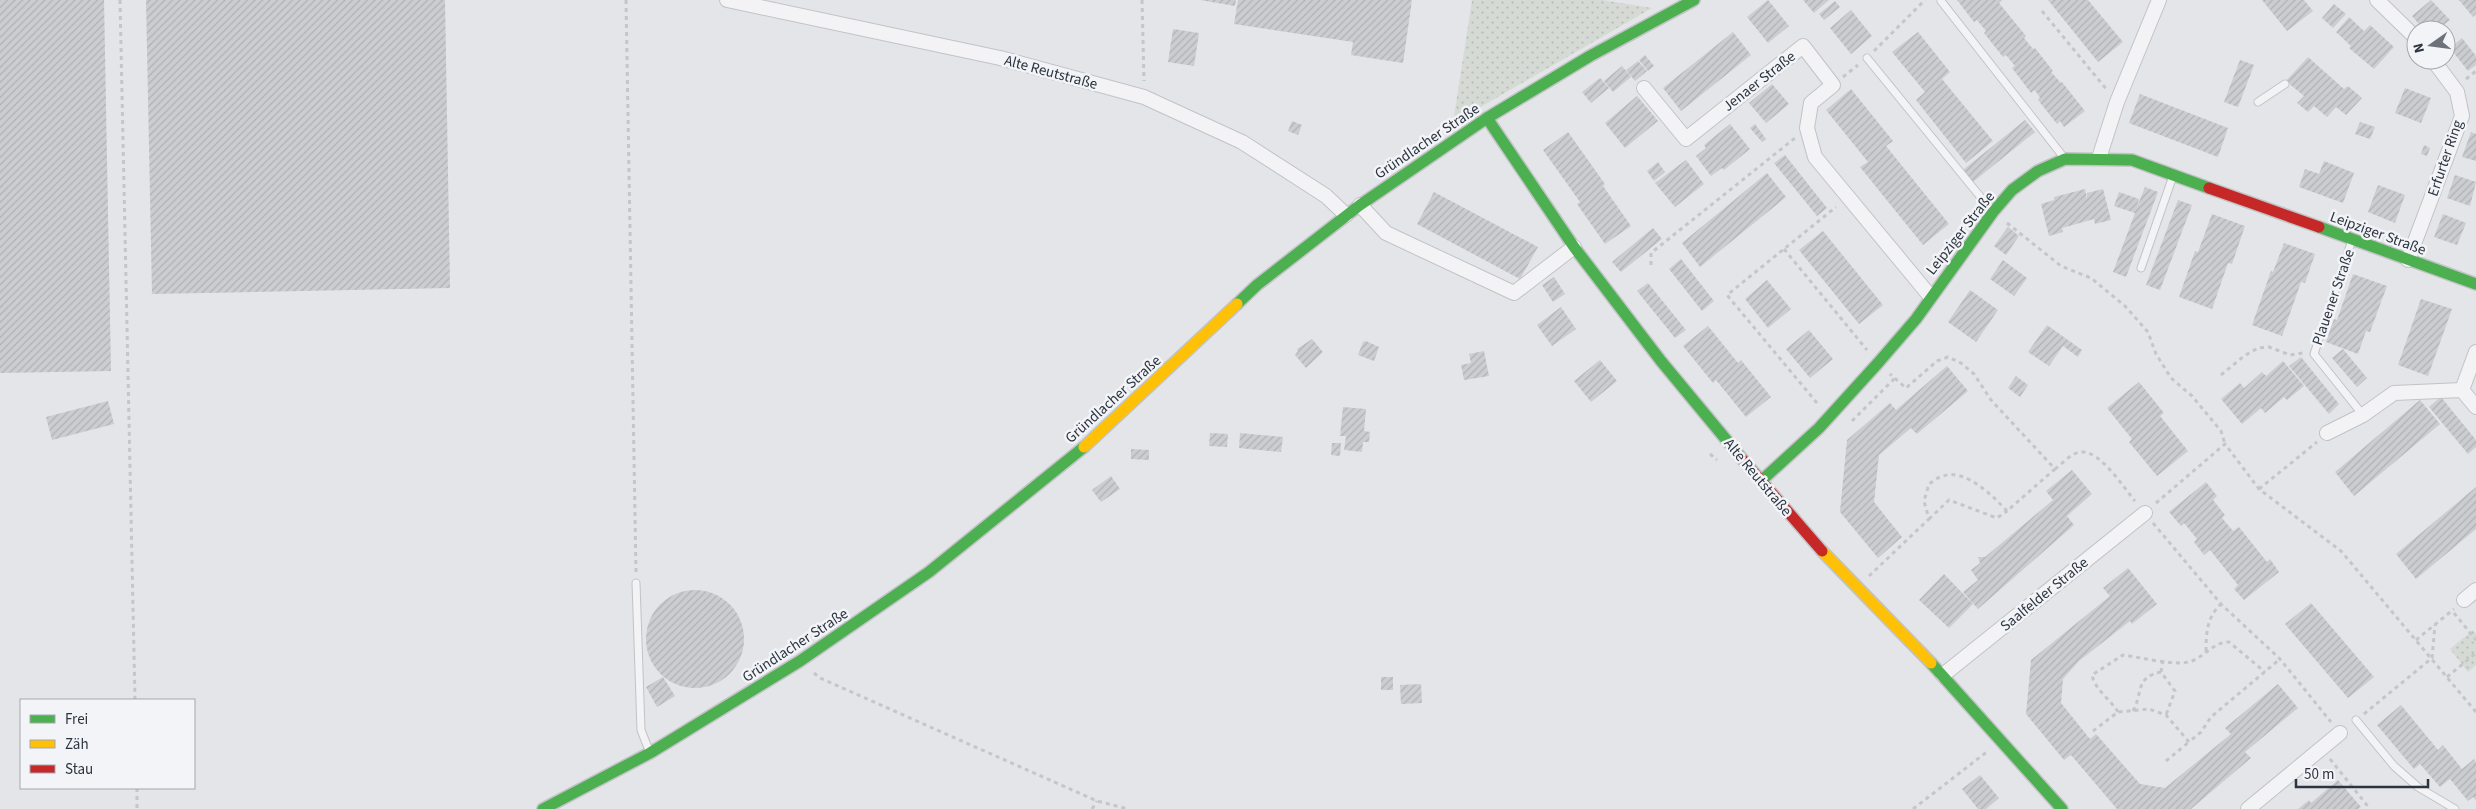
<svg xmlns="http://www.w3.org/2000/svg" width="2476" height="809" font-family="'Source Sans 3',sans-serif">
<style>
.grass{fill:url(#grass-dots)}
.building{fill:url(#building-hatch)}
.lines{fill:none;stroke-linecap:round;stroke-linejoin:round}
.lane-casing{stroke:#c2c3c6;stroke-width:9}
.street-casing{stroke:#c2c3c6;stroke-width:16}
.fast-casing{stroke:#c2c3c6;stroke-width:14}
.slow-casing{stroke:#c2c3c6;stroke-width:14}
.jam-casing{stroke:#c2c3c6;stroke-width:14}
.path{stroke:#c4c6c8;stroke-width:3;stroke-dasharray:4 4;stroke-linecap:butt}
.lane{stroke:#f3f3f5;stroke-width:7}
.street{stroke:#f3f3f5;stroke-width:14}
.fast{stroke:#4caf50;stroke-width:11}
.slow{stroke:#ffc107;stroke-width:11}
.jam{stroke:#c62828;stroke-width:11}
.labels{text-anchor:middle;stroke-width:5;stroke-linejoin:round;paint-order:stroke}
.street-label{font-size:15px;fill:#2c343f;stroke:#f2f4f7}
</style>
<defs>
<pattern id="grass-dots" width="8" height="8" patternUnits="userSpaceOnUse" patternTransform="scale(1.25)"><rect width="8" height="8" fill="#d5dbd4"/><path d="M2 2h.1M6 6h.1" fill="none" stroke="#b7bdb7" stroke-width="1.8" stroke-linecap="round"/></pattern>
<pattern id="building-hatch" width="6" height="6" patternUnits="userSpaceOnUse" patternTransform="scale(1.25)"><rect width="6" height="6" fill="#cccdd0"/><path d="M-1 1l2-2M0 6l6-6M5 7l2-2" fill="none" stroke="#afb1b4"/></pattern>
</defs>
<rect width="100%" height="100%" fill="#e3e5e8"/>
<!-- grass -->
<g class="grass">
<polygon points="1472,0 1602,0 1652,8 1453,123"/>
<polygon points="2473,630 2476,634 2476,665 2468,672 2450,649"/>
</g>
<!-- building -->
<g class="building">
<polygon points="0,0 104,0 111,371 0,373"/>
<polygon points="146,0 445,0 450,288 152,294"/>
<polygon points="1200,0 1236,0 1235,6"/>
<polygon points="1238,0 1412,0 1403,63 1351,55 1353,42 1234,24"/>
<polygon points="1768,0 1789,26 1768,43 1747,17"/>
<polygon points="1803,0 1829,0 1814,13"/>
<polygon points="1957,0 2002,0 1999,3 2026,36 2024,38 2033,49 2035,48 2053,71 2051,72 2061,83 2062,82 2085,111 2064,127 2060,121 2057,124 2038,100 2040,98 2037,93 2034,90 2031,93 2012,68 2015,66 2010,60 2006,55 2003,57 1984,33 1986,31 1977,20 1974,22"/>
<polygon points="2048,0 2088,0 2123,42 2098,62"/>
<polygon points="2262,0 2304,0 2313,11 2287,31"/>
<polygon points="2431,0 2450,20 2438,30 2424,30 2412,16"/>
<polygon points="2459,0 2476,0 2476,14 2473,17"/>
<polygon points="1835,1 1840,7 1824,20 1819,14"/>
<polygon points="2334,4 2346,14 2333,28 2322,18"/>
<polygon points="1851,10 1872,36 1851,54 1830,28"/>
<polygon points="2349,17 2364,31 2370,25 2394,47 2374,69 2349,48 2351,46 2336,32"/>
<polygon points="1173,29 1199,33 1194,66 1168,62"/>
<polygon points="1733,32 1751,55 1681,111 1663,88"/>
<polygon points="1918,32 1950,72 1942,79 1993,141 1966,163 1916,100 1925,92 1892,52"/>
<polygon points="2462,38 2476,56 2476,65 2468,71 2450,48"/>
<polygon points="1645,55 1654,66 1648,71 1639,60"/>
<polygon points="2308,57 2344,89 2348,86 2362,98 2346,115 2336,107 2327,117 2314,106 2308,112 2297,103 2304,96 2286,81"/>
<polygon points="2240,60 2254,65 2238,107 2224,102"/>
<polygon points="1638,61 1647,71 1635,81 1626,70"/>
<polygon points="1622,66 1631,77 1613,92 1604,81"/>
<polygon points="1600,78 1609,88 1591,103 1582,92"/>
<polygon points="1772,84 1789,104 1766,123 1749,103"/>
<polygon points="2405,88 2431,98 2421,123 2395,113"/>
<polygon points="1851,89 1893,141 1886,146 1949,224 1923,245 1860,167 1868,162 1826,110"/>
<polygon points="2140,94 2228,128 2218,157 2129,123"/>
<polygon points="1637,96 1658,121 1625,148 1605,123"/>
<polygon points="2025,120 2035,132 1973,182 1963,170"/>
<polygon points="1292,121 1302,125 1298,135 1288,131"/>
<polygon points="2360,122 2375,127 2370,139 2355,134"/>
<polygon points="1730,124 1750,149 1724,170 1722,168 1711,176 1696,156 1706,148 1704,145"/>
<polygon points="1755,124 1766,139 1762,142 1750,128"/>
<polygon points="1568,132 1605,184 1603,186 1631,226 1605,244 1577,204 1580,202 1543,150"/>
<polygon points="2471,132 2476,134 2476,161 2462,157"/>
<polygon points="2424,145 2430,148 2427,156 2421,154"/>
<polygon points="1785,155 1827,208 1817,216 1774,163"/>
<polygon points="1686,160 1704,184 1675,207 1655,183"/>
<polygon points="2324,161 2354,173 2343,203 2299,187 2305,169 2319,174"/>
<polygon points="1658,162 1665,172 1654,181 1647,171"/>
<polygon points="1767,173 1786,197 1700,267 1682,243"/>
<polygon points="2455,175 2476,182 2470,206 2447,198"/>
<polygon points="2378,185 2405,195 2395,223 2368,212"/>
<polygon points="2145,187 2158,192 2126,277 2113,272 2135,213 2114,206 2119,192 2139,199 2137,207"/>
<polygon points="2085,189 2087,199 2087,193 2103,189 2111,220 2095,224 2094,219 2062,228 2063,232 2049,236 2041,204 2054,200 2054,197"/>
<polygon points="1434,192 1538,247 1520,279 1417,224"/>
<polygon points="2178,200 2192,205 2160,290 2146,285"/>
<polygon points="2212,214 2245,226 2232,264 2228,263 2212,309 2179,297 2195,251 2198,252"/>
<polygon points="2443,214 2466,223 2457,245 2434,237"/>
<polygon points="2008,227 2019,236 2006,255 1994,246"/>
<polygon points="1653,228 1662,239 1621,272 1612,262"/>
<polygon points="1823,231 1883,305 1859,324 1799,250"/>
<polygon points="2284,243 2315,254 2305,283 2301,282 2282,336 2252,325 2271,271 2273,272"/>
<polygon points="1681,259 1714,301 1702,311 1669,269"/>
<polygon points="2003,260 2027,278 2014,296 1990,279"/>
<polygon points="2353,274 2387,286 2370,332 2366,331 2358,354 2326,342 2334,319 2337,320"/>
<polygon points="1554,277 1565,294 1553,302 1542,285"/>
<polygon points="1767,280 1791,309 1768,328 1745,299"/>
<polygon points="1648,283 1686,330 1675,338 1637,291"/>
<polygon points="1970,290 1998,310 1976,342 1948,322"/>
<polygon points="2421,299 2452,309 2428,376 2398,365"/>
<polygon points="1561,307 1576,329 1552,346 1537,325"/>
<polygon points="2047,325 2082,350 2078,357 2063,346 2049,366 2028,352"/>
<polygon points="1708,326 1738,363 1741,360 1771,397 1746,417 1716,380 1713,383 1683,346"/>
<polygon points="1809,330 1833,359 1810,378 1786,349"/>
<polygon points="1312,339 1323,352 1306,368 1295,355 1298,351 1297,349"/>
<polygon points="1366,341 1379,347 1374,361 1358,355 1363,342"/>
<polygon points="2343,349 2367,378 2357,387 2332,358"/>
<polygon points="1484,351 1489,376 1464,380 1461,365 1471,363 1469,354"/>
<polygon points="2301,357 2339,404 2329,414 2289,366"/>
<polygon points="1600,360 1617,381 1591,402 1574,381"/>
<polygon points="2283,361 2304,386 2287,400 2284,397 2265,413 2261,408 2242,424 2221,399 2240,383 2244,388 2262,372 2266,376"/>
<polygon points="1947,366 1968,391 1917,434 1911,428 1879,455 1874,502 1902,537 1878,558 1840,512 1847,440 1890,403 1896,410"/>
<polygon points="2016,376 2028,385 2020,397 2008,388"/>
<polygon points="2139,382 2164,413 2160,416 2188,451 2157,476 2129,442 2132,439 2107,408"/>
<polygon points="2441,397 2476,440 2476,447 2468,454 2429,407"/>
<polygon points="2420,400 2440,424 2354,496 2335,472"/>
<polygon points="108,401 114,424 52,440 46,417"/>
<polygon points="1343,407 1366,409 1364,431 1370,432 1369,442 1363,442 1362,452 1344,450 1346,436 1340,436"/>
<polygon points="1210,433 1228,434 1227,447 1209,446"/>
<polygon points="1240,433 1283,437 1281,452 1239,448"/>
<polygon points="1332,443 1341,443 1340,456 1331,455"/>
<polygon points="1131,449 1149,450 1149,460 1131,459"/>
<polygon points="2072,470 2092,494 2067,516 2074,525 1978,609 1963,592 1978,580 1971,570 1980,563 1978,557 1985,557 2053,500 2046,491"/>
<polygon points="1111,476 1120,489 1101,502 1092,490"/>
<polygon points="2206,482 2217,496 2213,500 2225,515 2222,518 2233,531 2239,527 2267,562 2270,559 2279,572 2244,600 2234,589 2238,585 2210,550 2204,555 2194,542 2197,539 2184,523 2181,526 2169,512"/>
<polygon points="2476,487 2476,529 2416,579 2396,554"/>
<polygon points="2128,568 2157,604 2132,624 2130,621 2079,661 2063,679 2061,703 2090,739 2096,734 2140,784 2165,788 2231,734 2225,728 2278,684 2298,708 2245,752 2251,758 2191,809 2117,809 2071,755 2064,760 2026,714 2031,660 2110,596 2103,588"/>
<polygon points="1944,574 1973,604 1949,628 1919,600"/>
<circle cx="695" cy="639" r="49"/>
<polygon points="2311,603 2374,677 2348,698 2285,624"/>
<polygon points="663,677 675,696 657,707 646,687"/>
<rect x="1381" y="677" width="12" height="13"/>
<polygon points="1421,684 1422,703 1401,704 1400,685"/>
<polygon points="2401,705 2438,750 2443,745 2462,769 2474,759 2476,762 2476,800 2473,797 2468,801 2450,779 2440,787 2420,764 2414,769 2377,725"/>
<polygon points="1980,775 1999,798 1986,809 1978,809 1962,789"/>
<polygon points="2338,780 2361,807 2358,809 2298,809 2309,800 2311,803"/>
</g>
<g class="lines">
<defs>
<g id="lane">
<polyline points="1941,1 2065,159"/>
<polyline points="1867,58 1992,211"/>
<polyline points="2258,102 2285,84"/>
<polyline points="2352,240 2314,354 2363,415"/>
<polyline points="2141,268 2173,176"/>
<polyline points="636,583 641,730 650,753"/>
<polyline points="2356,720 2394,766 2418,787 2455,809"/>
</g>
<g id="street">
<polyline points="727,0 1000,58 1144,97 1242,142 1326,196 1346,215"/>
<polyline points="2377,0 2416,38"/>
<polyline points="1644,88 1686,139 1803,46 1833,85 1811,103 1807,128 1815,157 1930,296"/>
<polyline points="2099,158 2117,102 2159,0"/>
<polyline points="1360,205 1386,233 1514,293 1574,247"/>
<polyline points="2408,260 2462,116 2457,92 2433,60"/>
<polyline points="2462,390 2476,352"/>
<polyline points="2327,433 2363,415 2394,393 2462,390 2476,407"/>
<polyline points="2464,600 2476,590"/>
<polyline points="1943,675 2145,513"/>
<polyline points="2248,809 2340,733"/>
</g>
<g id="fast">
<polyline points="1487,118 1574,247 1661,361 1743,460"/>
<polyline points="2319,227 2476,284"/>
<polyline points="1237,304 1257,285 1360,205 1487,118 1590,56 1694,0"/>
<polyline points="1761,481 1819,428 1878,363 1916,319 1993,212 2012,190 2038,171 2065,159 2132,160 2209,188"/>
<polyline points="1931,663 2062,809"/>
<polyline points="543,809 650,753 800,661 929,572 1084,447"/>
</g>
<g id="slow">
<polyline points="1084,447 1237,304"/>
<polyline points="1822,551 1931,663"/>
</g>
<g id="jam">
<polyline points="2209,188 2319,227"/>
<polyline points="1743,460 1822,551"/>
</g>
</defs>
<!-- lane casing -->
<use href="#lane" class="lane-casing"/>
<!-- street casing -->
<use href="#street" class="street-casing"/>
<!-- fast casing -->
<use href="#fast" class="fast-casing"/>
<!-- slow casing -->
<use href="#slow" class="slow-casing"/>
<!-- jam casing -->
<use href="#jam" class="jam-casing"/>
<!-- path -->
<g class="path">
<polyline points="120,0 135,700"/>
<polyline points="626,0 636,572"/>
<polyline points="1142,0 1144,81"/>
<polyline points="2042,11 2107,90"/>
<polyline points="1874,51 1925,0"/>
<polyline points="1843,77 1858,65"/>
<polyline points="2466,79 2476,71"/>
<polyline points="2007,223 2061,266 2091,278 2125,306 2148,332 2156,354 2171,378 2192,396 2221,431 2225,444"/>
<polyline points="1784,249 1867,350"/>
<polyline points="1651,265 1651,253 1795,138"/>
<polyline points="2221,375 2244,356 2258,348 2269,347 2290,355 2303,353"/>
<polyline points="1817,403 1727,295 1836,207"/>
<polyline points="1852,421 1895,378"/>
<polyline points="1710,454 1717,460"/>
<path d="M 2055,469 C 2063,463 2071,453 2081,452 C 2100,450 2124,488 2135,501"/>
<polyline points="2259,489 2317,442"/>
<polyline points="2156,503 2225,444 2259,489 2341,551 2476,712"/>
<polyline points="1929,519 1949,500 1997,518 2007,511"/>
<polyline points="2153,523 2221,604 2280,659 2331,722"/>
<path d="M 1869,576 L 1929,519 L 1924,501 L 1929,484 C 1933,481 1938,477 1943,476 C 1965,468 1993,496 2007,511 L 2055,469 L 1991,400 L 1974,374 L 1961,363 L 1948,357 L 1937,361 L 1906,388 L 1890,374"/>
<polyline points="2454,613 2476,640"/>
<polyline points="2416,640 2454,609"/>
<path d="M 2206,651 C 2206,633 2207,617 2221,604"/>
<polyline points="2161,672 2163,660"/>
<polyline points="814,673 820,678 1097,801 1128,809"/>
<polyline points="2447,677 2476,653"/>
<path d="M 2133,711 C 2143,693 2135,677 2161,672 L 2175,691 L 2166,715"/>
<path d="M 2118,712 C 2110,699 2095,690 2092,675 L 2123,655 C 2140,657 2176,667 2192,661 C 2206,655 2214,642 2229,642 L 2265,672"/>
<polyline points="2364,714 2432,658 2435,625"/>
<polyline points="2093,731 2118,712 2149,709 2166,715 2189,742 2201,732 2211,717 2280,659"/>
<polyline points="2330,759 2370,809"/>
<polyline points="2166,761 2189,742"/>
<polyline points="137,788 137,809"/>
<polyline points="1092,809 1097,801"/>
<polyline points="1913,809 1988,751"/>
</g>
<!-- lane -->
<use href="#lane" class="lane"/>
<!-- street -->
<use href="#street" class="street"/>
<!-- fast -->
<use href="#fast" class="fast"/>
<!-- slow -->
<use href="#slow" class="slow"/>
<!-- jam -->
<use href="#jam" class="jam"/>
</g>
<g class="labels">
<!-- street labels -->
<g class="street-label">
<text transform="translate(1051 72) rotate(15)" y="5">Alte Reutstraße</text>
<text transform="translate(1759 81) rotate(-38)" y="5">Jenaer Straße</text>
<text transform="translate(1427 141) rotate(-34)" y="5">Gründlacher Straße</text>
<text transform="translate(2445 158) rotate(-71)" y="5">Erfurter Ring</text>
<text transform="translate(1960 233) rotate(-52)" y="5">Leipziger Straße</text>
<text transform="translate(2378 233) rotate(20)" y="5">Leipziger Straße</text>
<text transform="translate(2333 297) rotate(-71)" y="5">Plauener Straße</text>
<text transform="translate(1113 399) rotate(-42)" y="5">Gründlacher Straße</text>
<text transform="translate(1758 477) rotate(50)" y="5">Alte Reutstraße</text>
<text transform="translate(2044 594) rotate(-39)" y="5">Saalfelder Straße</text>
<text transform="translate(795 645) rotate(-33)" y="5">Gründlacher Straße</text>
</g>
</g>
<!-- legend -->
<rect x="20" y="699" width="175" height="90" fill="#f2f4f7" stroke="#a3a7ad"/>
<rect x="30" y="715" width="25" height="8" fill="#4caf50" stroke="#a3a7ad"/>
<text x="65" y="724" font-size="15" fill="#2c343f">Frei</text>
<rect x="30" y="740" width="25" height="8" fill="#ffc107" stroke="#a3a7ad"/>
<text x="65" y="749" font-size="15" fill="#2c343f">Zäh</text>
<rect x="30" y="765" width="25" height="8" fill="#c62828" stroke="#a3a7ad"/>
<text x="65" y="774" font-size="15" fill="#2c343f">Stau</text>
<!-- north arrow -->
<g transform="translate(2431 45) rotate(256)"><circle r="24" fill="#f2f4f7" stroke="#a3a7ad"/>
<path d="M0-4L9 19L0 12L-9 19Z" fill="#6c727a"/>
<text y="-8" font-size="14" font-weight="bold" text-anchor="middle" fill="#2c343f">N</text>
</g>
<!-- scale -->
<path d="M2296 779v8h132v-8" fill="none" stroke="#2c343f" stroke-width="2.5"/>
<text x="2304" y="779" font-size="15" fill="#2c343f" stroke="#f2f4f7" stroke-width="4" paint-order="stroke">50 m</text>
</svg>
